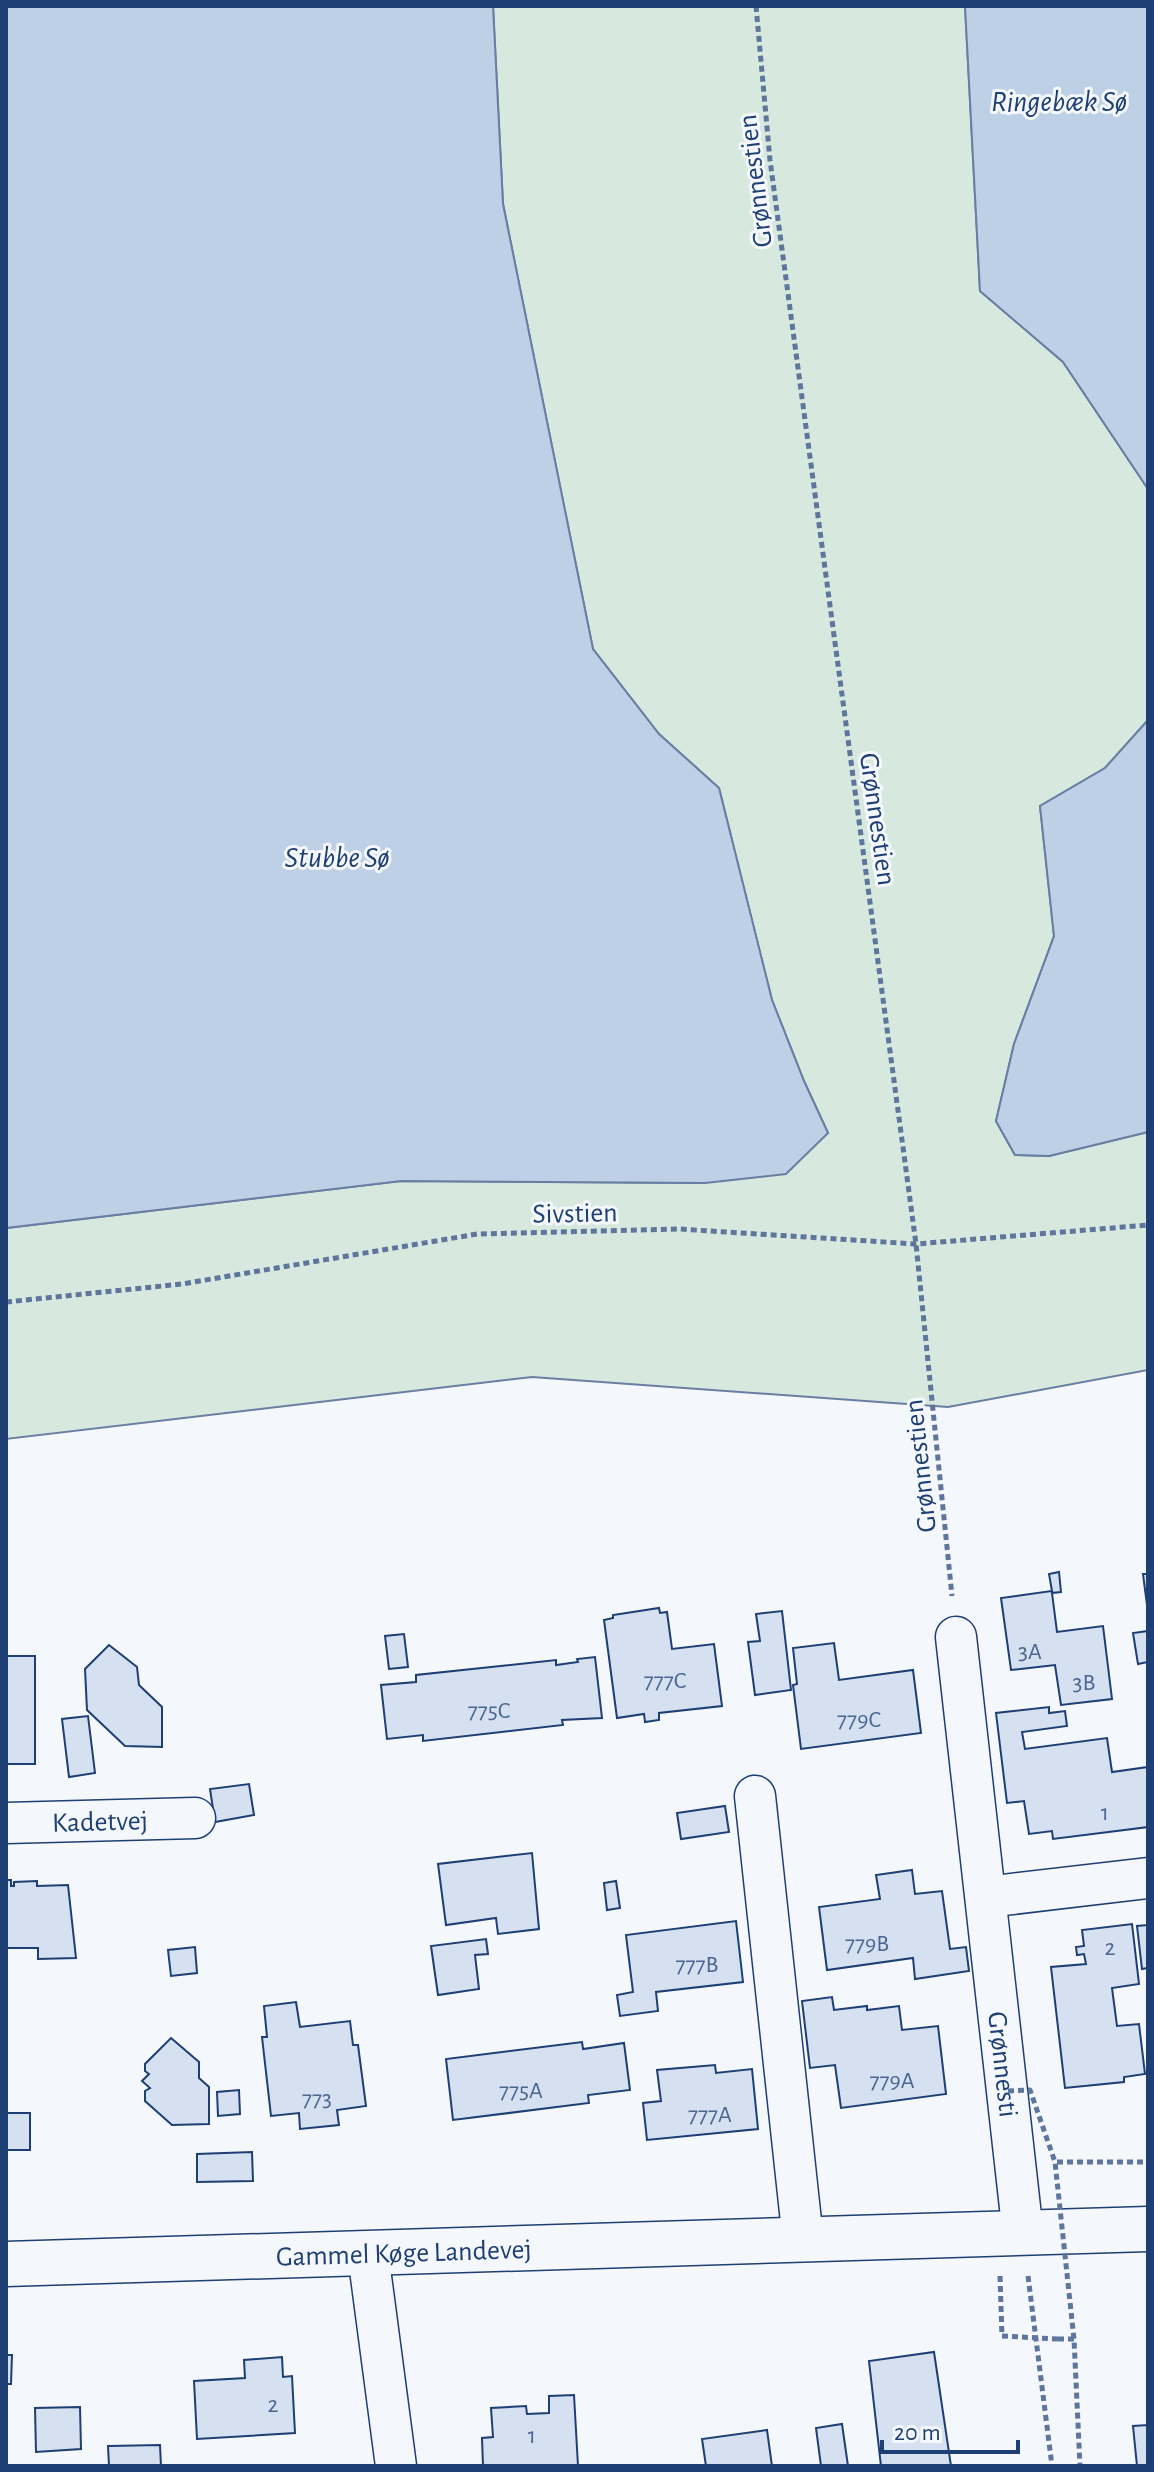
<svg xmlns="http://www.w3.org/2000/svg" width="1154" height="2472" font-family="'Alegreya Sans',sans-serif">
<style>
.green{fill:#d7e8df;stroke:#687fa3;stroke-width:2}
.water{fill:#bed0e5;stroke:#687fa3;stroke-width:2}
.building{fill:#d5e0f0;stroke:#1d3f73;stroke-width:2}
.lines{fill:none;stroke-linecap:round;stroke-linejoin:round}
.street-casing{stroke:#1d3f73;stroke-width:43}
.secondary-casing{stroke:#1d3f73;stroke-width:47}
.path{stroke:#5e769c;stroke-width:5;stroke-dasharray:6 4;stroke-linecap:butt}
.street{stroke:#f4f7fb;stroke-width:40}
.secondary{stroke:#f4f7fb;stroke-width:44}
.path-bridge{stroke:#5e769c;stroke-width:5;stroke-dasharray:6 4;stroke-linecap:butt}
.labels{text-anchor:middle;stroke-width:6;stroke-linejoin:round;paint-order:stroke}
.number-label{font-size:24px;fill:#4b6792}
.street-label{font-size:28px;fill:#1d3f73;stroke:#f4f7fb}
.water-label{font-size:30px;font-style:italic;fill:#1d3f73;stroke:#f4f7fb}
</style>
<rect width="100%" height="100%" fill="#f4f7fb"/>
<!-- green -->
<polygon class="green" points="493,6 965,6 980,291 1063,362 1148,489 1148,720 1105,768 1040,806 1054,936 1014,1044 996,1121 1015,1155 1049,1156 1148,1132 1148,1370 948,1407 532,1377 6,1439 6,1228 401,1181 705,1183 828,1133 804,1081 772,1000 719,788 659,734 593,649 503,204"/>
<!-- water -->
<g class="water">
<polygon points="6,6 493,6 503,204 593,649 659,734 719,788 772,1000 804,1081 828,1133 786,1174 705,1183 401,1181 6,1228"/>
<polygon points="965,6 1148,6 1148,489 1063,362 980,291"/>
<polygon points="1148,720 1148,1132 1049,1156 1015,1155 996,1121 1014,1044 1054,936 1040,806 1105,768"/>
</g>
<!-- building -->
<g class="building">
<polygon points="1059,1572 1061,1592 1052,1593 1057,1632 1103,1626 1112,1699 1061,1705 1055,1665 1011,1670 1001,1598 1052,1591 1049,1574"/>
<polygon points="1143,1574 1148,1574 1148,1613"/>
<polygon points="659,1608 660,1613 667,1612 672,1649 714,1644 722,1706 659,1713 659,1720 645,1722 644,1714 617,1718 604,1620 613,1618 613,1615"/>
<polygon points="782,1611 791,1690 755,1695 748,1642 760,1641 756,1614"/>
<polygon points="1148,1631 1148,1662 1138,1664 1133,1633"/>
<polygon points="404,1634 408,1667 389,1669 385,1636"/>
<polygon points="834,1643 839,1680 913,1670 921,1733 801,1749 793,1685 797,1684 793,1648"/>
<polygon points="109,1645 137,1667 139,1685 162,1707 162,1747 125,1746 87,1710 85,1669"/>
<rect x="6" y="1656" width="29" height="108"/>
<polygon points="595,1657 602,1718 562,1720 563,1725 423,1741 423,1735 387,1739 381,1685 416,1682 416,1675 556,1660 556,1665 578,1662 577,1659"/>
<polygon points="1049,1707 1049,1713 1065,1711 1067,1726 1022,1732 1025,1749 1107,1738 1112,1772 1148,1767 1148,1827 1053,1839 1052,1831 1029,1834 1024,1801 1007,1803 996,1713"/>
<polygon points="88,1716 95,1773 69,1777 62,1719"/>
<polygon points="249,1784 254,1815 215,1822 210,1789"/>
<polygon points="725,1806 729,1832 681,1839 677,1813"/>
<polygon points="532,1853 539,1929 498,1934 496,1918 446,1925 438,1864"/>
<polygon points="912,1870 915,1894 942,1891 950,1949 966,1947 969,1971 915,1979 913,1958 827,1970 819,1907 880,1899 876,1875"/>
<polygon points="6,1880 11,1880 11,1886 14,1886 14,1882 37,1881 37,1886 68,1885 76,1958 38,1959 38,1948 6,1948"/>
<polygon points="616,1881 620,1908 607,1910 604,1883"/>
<polygon points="736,1921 743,1982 656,1992 658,2011 620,2016 617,1995 633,1992 626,1935"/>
<polygon points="1132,1924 1139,1984 1112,1988 1117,2026 1139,2024 1145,2074 1124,2077 1124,2082 1065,2088 1051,1967 1086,1964 1084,1954 1077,1955 1076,1947 1084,1946 1082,1930"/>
<polygon points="1148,1925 1148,1968 1142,1969 1137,1926"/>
<polygon points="486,1939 488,1954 475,1955 479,1989 438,1995 431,1946"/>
<polygon points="195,1947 197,1973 171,1976 168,1950"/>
<polygon points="832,1997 834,2010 867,2006 867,2010 899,2006 902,2030 938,2026 946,2094 841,2108 835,2065 810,2068 802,2001"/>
<polygon points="296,2002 300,2027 350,2021 353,2045 358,2045 366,2106 337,2110 339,2125 300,2129 299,2113 271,2116 262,2037 267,2037 264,2006"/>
<polygon points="171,2038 199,2062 199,2078 209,2087 209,2124 172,2125 145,2101 145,2091 150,2088 142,2081 149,2074 145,2071 145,2064"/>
<polygon points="582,2042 583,2049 624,2043 630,2090 588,2095 589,2103 453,2120 446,2059"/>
<polygon points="715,2065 716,2073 752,2069 758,2129 647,2140 643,2103 661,2101 657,2070"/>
<polygon points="239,2090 240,2114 218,2116 217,2092"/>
<rect x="6" y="2113" width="24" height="37"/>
<polygon points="252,2152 253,2181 197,2182 197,2154"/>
<polygon points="934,2352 951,2466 881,2466 869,2361"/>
<polygon points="6,2355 12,2355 11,2384 6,2384"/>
<polygon points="282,2357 283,2377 292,2376 295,2433 197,2439 194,2381 245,2378 244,2360"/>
<polygon points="574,2395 578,2466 483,2466 482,2438 493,2437 491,2408 526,2406 527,2414 549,2413 549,2396"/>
<polygon points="80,2407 81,2449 36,2452 35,2408"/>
<polygon points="842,2424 848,2466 821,2466 816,2428"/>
<polygon points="1148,2425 1148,2466 1137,2466 1133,2426"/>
<polygon points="767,2430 772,2466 706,2466 702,2439"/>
<polygon points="160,2445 161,2466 109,2466 108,2446"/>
</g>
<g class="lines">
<defs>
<g id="street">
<path id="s1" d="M 956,1637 L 1023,2234"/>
<polyline points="755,1796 803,2240"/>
<path id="s2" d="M 6,1823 L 195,1818"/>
<polyline points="986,1897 1148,1878"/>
<polyline points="368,2254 396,2466"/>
</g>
<g id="secondary">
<path id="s3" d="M 6,2264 L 1148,2229"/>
</g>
</defs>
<!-- street casing -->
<use href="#street" class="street-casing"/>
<!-- secondary casing -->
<use href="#secondary" class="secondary-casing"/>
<!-- path -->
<g class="path">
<polyline points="756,6 770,160 916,1244 952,1596"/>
<polyline points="6,1302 182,1284 477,1234 679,1229 916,1244 1148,1225"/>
<polyline points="1057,2162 1148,2162"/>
<polyline points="1000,2276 1002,2336"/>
<polyline points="1028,2276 1052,2466"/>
<polyline points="1058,2339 1074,2339"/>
</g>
<!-- street -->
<use href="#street" class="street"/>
<!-- secondary -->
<use href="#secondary" class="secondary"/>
<!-- path-bridge -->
<g class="path-bridge">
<polyline points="1008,2091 1030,2090 1055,2162 1074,2339 1080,2466"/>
<polyline points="1002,2336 1058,2339"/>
</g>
</g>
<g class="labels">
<!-- number labels -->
<g class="number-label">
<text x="1030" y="1659">3A</text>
<text x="665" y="1688">777C</text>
<text x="1084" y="1690">3B</text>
<text x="489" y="1718">775C</text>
<text x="859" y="1727">779C</text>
<text x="1105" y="1820">1</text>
<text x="867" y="1951">779B</text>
<text x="1110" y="1955">2</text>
<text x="697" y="1972">777B</text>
<text x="892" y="2088">779A</text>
<text x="521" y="2098">775A</text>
<text x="317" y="2106">773</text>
<text x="710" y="2122">777A</text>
<text x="273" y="2412">2</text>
<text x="532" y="2443">1</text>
</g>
<!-- street labels -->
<g class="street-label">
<text transform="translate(754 181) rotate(-97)" y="10">Grønnestien</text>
<text transform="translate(879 819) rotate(82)" y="10">Grønnestien</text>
<text transform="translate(575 1212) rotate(-1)" y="10">Sivstien</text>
<text transform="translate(919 1466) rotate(-96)" y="10">Grønnestien</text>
<text dy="10" stroke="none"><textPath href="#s2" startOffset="94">Kadetvej</textPath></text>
<text dy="10" stroke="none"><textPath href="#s1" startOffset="430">Grønnesti</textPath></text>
<text dy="10" stroke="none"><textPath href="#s3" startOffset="398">Gammel Køge Landevej</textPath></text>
</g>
<!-- water labels -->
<g class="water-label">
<text x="1059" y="111">Ringebæk Sø</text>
<text x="337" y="867">Stubbe Sø</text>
</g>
</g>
<!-- border -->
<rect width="1154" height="2472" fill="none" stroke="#1d3f73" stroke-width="16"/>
<!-- scale -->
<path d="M882 2440v12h136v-12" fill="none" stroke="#1d3f73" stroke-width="4"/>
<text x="894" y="2440" font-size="24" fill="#1d3f73" stroke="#f4f7fb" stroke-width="6" paint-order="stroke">20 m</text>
</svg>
